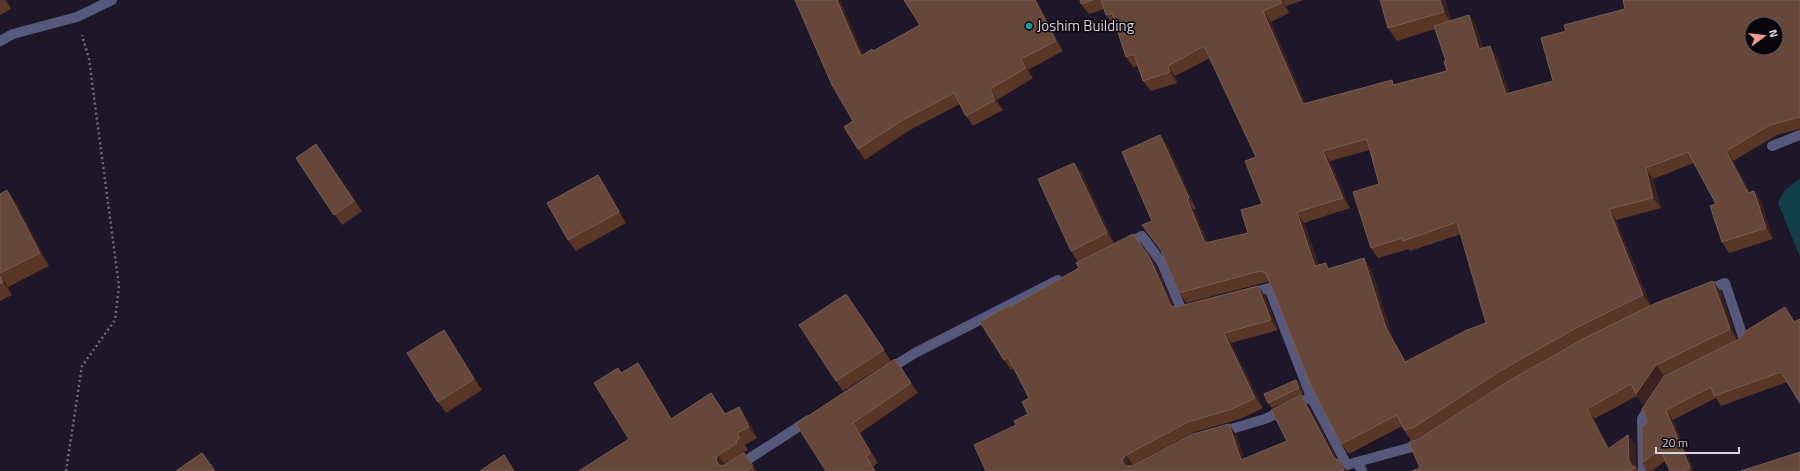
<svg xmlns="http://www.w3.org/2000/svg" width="1800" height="471" font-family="'Titillium Web',sans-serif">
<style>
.water{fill:#103f48}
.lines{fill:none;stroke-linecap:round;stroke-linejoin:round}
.path{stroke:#706a7a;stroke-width:2.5;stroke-dasharray:2 3;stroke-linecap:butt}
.street{stroke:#56597c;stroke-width:10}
.wall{fill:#593625;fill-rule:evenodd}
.shaded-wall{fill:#3c221e}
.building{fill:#674739;stroke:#785d53;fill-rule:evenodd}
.culture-dot{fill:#0f9aa8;stroke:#07050b;stroke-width:1.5}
.labels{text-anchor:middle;stroke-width:3;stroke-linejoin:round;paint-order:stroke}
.poi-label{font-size:15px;fill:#d7d3df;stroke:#07050b;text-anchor:start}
</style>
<rect width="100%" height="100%" fill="#1e1729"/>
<!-- water -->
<polygon class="water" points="1800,178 1800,257 1778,203 1784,191"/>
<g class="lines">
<!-- path -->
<polyline class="path" points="66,471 82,366 115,320 119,286 89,59 82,35"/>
<!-- street -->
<g class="street">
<polyline points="0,41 13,34 77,17 112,0"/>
<polyline points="1772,146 1800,135"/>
<polyline points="1125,245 1142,236 1162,263 1182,311 1189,309"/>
<polyline points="1705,291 1725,283 1745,343 1740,346"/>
<polyline points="1249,293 1269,288 1311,397"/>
<polyline points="886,371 915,353 1058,280"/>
<polyline points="1221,432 1265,419 1311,397 1347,465 1357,462 1362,471"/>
<polyline points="1357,462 1423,444"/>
<polyline points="730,471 809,420"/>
<polyline points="1643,471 1642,419 1652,403"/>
</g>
</g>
<!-- wall -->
<g class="wall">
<polygon points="0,0 7,0 11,9 0,15"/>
<polygon points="795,0 840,0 863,55 873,51 920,25 904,0 1036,0 1063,51 1028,70 1033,78 997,100 1003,110 973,126 966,116 960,104 910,130 865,160 858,149 853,121"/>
<path d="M 1080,0 L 1304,0 L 1286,6 L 1289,13 L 1271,22 L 1305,103 L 1395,85 L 1447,71 L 1446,61 L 1435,29 L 1397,41 L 1388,28 L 1445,0 L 1451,21 L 1476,25 L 1483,48 L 1497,56 L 1509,93 L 1553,81 L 1800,0 L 1800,129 L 1777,135 L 1733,161 L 1750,193 L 1754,191 L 1761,202 L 1773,239 L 1729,253 L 1722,242 L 1716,204 L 1694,163 L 1653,179 L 1661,208 L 1616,220 L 1651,306 L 1713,281 L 1721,292 L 1737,340 L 1664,375 L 1643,405 L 1637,396 L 1594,419 L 1609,448 L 1628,435 L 1636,446 L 1636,467 L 1639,471 L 1412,471 L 1420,468 L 1419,439 L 1420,438 L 1411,441 L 1404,430 L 1402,426 L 1349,454 L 1341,444 L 1270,282 L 1267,282 L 1186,303 L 1179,293 L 1152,221 L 1168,146 L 1196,209 L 1194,210 L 1208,243 L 1248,233 L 1262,204 L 1256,157 L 1210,58 L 1175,76 L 1177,83 L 1151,91 L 1143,81 L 1138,66 L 1133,67 L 1126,57 L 1115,25 L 1113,25 L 1106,15 L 1104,9 L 1089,14 L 1081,4 ZM 1370,150 L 1379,184 L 1371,248 L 1378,258 L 1409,249 L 1410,251 L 1461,234 L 1486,323 L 1406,362 L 1393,339 L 1371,268 L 1330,269 L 1319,265 L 1304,223 L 1350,208 L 1330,161 Z"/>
<polygon points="323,154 362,211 342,225 296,158"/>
<polygon points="1074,163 1082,173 1114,243 1078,262 1071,251"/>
<polygon points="605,185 626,223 576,251 568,240"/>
<polygon points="0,194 16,203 49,266 8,287 12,295 0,301"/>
<polygon points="1156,266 1174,307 1176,307 1258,286 1265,296 1278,330 1231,343 1263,408 1240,419 1195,432 1133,465 1132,466 1236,434 1244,459 1287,441 1308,406 1337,459 1340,461 1346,471 986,471 1016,425 1028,414 1029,398 1014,368 1011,370 1004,360 1010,307"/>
<polygon points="853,304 891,361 843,391 836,381"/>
<polygon points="1792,318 1795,321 1800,319 1800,404 1787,382 1721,406 1716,398 1673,420 1694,471 1670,471 1665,461 1652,471 1647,471 1642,463 1642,427"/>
<polygon points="451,341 482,390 446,413 438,402"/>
<polygon points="895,359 918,393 860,433 878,463 873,466 796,424"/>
<polygon points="621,373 646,374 672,419 719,404 725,414 747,418 757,438 745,445 748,450 744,452 756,471 579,471 629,439"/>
<polygon points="1296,380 1300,385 1303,394 1272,408 1268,403"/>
</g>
<!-- shaded-wall -->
<g class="shaded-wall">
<polygon points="5,0 7,0 11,9"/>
<polygon points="837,0 840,0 868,66 861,56"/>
<polygon points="1035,0 1036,0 1063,51 1056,41"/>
<polygon points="1281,0 1282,0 1286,6 1289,13"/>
<polygon points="1440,0 1445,0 1452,24 1444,12"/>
<polygon points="1263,11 1271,22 1310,114 1303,104"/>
<polygon points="1469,15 1476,25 1487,60 1479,49"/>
<polygon points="1490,46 1497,56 1513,104 1506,94"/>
<polygon points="1021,59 1028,70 1033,78 1026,68"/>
<polygon points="1168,66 1175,76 1177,83 1170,72"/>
<polygon points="990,89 997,100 1003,110 995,100"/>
<polygon points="1160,135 1168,146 1196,209 1189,198"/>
<polygon points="1323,151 1330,161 1350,208 1343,198"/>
<polygon points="1726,151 1733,161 1755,204 1748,193"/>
<polygon points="1074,163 1082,173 1114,243 1107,233"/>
<polygon points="1646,168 1653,179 1661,208 1653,198"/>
<polygon points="598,175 605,185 626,223 619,212"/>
<polygon points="7,190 16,203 49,266 40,253"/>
<polygon points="1754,191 1761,202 1773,239 1766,228"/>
<polygon points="1187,199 1194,210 1212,254 1205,243"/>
<polygon points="1609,209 1616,220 1651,306 1643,295"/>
<polygon points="1297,212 1304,223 1323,277 1315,266"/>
<polygon points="1149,256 1156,266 1178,316 1171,306"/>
<polygon points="1364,258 1371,268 1393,339 1412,373 1405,362 1386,328"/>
<polygon points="0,275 8,287 12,295 3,282"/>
<polygon points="1713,281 1721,292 1737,340 1730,329"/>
<polygon points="1258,286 1265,296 1278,330 1271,320"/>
<polygon points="444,330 451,341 482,390 474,379"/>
<polygon points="1224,333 1231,343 1263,408 1255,398"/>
<polygon points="638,363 646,374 679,431 671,419"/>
<polygon points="1656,365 1664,375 1643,405 1636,394"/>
<polygon points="1296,380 1300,385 1303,394 1299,388"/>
<polygon points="1301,395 1308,406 1341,468 1334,458"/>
<polygon points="739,407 747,418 757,438 749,427"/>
<polygon points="1587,409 1594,419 1615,460 1608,449"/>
<polygon points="1666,410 1673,420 1694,471 1692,471 1690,468"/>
<polygon points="853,423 860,433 878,463 871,453"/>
<polygon points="1229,424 1236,434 1248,470 1241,460"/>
<polygon points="1628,435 1636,446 1636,467 1634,468 1629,461"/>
<polygon points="718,455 726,466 723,471 716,460"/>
<polygon points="1126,455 1133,465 1130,470 1125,466 1122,460"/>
<polygon points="866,456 873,466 876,471 875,471"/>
<polygon points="1340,461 1346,471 1344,471"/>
</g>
<!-- building -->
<g class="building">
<polygon points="795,0 837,0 861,56 872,49 873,51 920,25 904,0 1035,0 1056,41 1021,59 1026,68 990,89 995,100 966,116 954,93 903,120 858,149 844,127 853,121 832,85"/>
<polygon points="1080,0 1093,0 1081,4"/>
<path d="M 1101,0 L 1281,0 L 1282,3 L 1263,11 L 1303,104 L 1392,80 L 1393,85 L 1447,71 L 1444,61 L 1446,61 L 1434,26 L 1469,15 L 1479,49 L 1490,46 L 1506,94 L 1553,81 L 1541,38 L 1566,31 L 1564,25 L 1625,9 L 1623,0 L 1800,0 L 1800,117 L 1770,125 L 1726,151 L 1748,193 L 1754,191 L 1766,228 L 1722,242 L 1710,206 L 1716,204 L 1688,152 L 1646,168 L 1653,198 L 1609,209 L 1643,295 L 1576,328 L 1500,371 L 1413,428 L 1404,430 L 1397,415 L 1341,444 L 1310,384 L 1266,273 L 1260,271 L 1179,293 L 1161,250 L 1142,225 L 1152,221 L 1122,152 L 1160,135 L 1189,198 L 1187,199 L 1205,243 L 1248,233 L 1241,210 L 1262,204 L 1245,161 L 1256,157 L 1204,46 L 1168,66 L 1170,72 L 1143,81 L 1134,54 L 1126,57 L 1112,13 L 1106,15 ZM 1752,24 L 1776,24 L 1776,48 L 1752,48 ZM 1367,139 L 1379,184 L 1353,192 L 1371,248 L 1402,238 L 1403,241 L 1457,222 L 1486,323 L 1467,330 L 1405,362 L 1386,328 L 1364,258 L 1328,269 L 1326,263 L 1315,266 L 1297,212 L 1343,198 L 1323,151 Z"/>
<polygon points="1380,0 1440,0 1444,12 1388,28"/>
<polygon points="316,144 354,201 334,215 296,158"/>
<polygon points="1074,163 1107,233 1071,251 1038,179"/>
<polygon points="598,175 619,212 568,240 547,203"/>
<polygon points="7,190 40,253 0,273 0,194"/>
<polygon points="1133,234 1149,256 1171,306 1176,307 1258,286 1271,320 1224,333 1255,398 1232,409 1188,422 1126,455 1122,460 1125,466 1132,466 1193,434 1229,424 1241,460 1287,441 1271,410 1301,395 1334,458 1340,461 1344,471 986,471 974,445 1016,425 1014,421 1028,414 1022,402 1029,398 1008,357 1004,360 980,322 1009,305 1010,307 1079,268 1076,263"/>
<polygon points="0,276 3,282 0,284"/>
<polygon points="1713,281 1730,329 1656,365 1636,394 1631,384 1587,409 1608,449 1628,435 1629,461 1632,466 1636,467 1630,471 1412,471 1420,468 1409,442 1419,439 1507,382 1583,339 1656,303"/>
<polygon points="846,294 884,350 836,381 799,325"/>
<polygon points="1785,307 1794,322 1800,319 1800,403 1781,372 1714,396 1711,387 1666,410 1690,468 1682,471 1670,471 1660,449 1642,463 1642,427 1648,422 1642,409 1664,376 1741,338 1744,332"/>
<polygon points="444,330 474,379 438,402 407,353"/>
<polygon points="895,359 911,383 853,423 871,453 866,456 875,471 826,471 796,424"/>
<polygon points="638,363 671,419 711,393 725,414 739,407 749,427 737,433 740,438 736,441 737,443 718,455 716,460 719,465 723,466 744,453 753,466 746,471 579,471 629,439 594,383 618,368 621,373"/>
<polygon points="1296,380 1299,388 1268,403 1264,394"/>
<polygon points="1800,452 1800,471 1741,471"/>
<polygon points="202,453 215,471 176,471"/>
<polygon points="504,455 514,471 480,471"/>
</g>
<!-- markers -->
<circle class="culture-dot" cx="1029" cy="26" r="4"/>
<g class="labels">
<!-- poi labels -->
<g class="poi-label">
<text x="1037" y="31">Joshim Building</text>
</g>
</g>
<!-- north arrow -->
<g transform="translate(1764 36) rotate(75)"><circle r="19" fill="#07050b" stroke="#5a5760"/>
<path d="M0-3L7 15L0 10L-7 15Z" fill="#f59c90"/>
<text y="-6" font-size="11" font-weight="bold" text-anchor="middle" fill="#d7d3df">N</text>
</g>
<!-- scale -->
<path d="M1656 447v6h83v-6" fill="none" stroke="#d7d3df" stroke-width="2"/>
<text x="1662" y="447" font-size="12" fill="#d7d3df" stroke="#07050b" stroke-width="3" paint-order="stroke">20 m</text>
</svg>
